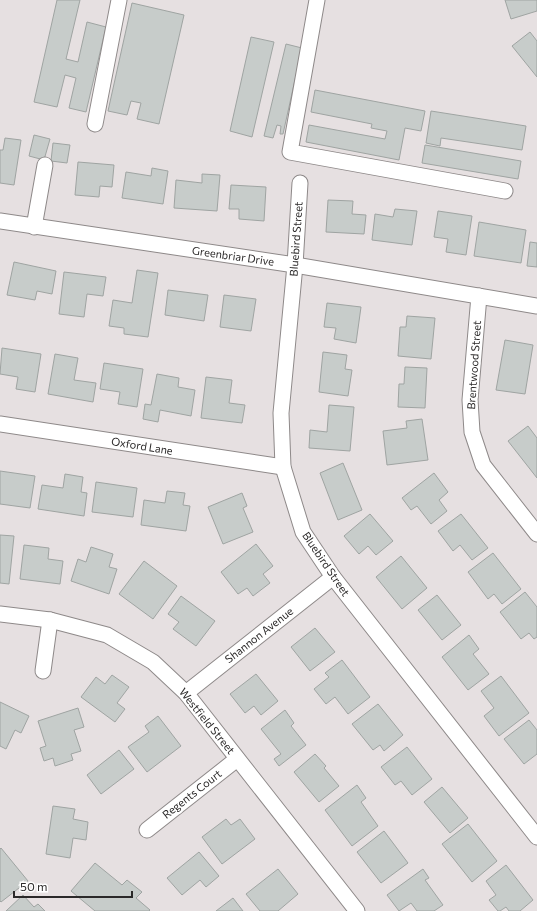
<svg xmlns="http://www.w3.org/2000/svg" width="537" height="911" font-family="Commissioner,sans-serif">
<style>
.building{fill:#c7ccca;stroke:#9fa4a2}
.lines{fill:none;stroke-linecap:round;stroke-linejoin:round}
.minor-casing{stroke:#8e8989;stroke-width:17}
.minor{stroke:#fff;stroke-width:15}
.labels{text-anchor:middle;stroke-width:4;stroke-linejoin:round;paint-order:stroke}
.street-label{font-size:11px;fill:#2b2929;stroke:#fff}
</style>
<rect width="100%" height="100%" fill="#e6e0e1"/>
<!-- building -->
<g class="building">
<polygon points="57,0 80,0 66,59 78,62 87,22 106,27 86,112 69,108 76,78 65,75 57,107 34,102"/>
<polygon points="505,0 537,0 537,11 511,19"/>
<polygon points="132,3 184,15 159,124 137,119 141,103 131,101 127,115 108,111"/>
<polygon points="530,32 537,41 537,77 512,46"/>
<polygon points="251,37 274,42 252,137 230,131"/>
<polygon points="286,44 302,48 283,134 280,134 281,126 277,125 273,138 264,136"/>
<polygon points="315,90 425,111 421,131 405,128 399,160 306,142 309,125 385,139 387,131 371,128 372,124 311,112"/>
<polygon points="431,111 526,126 522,150 441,138 440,146 426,143"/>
<polygon points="34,135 50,139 44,160 29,156"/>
<polygon points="5,138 21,140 14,185 0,183 0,150 3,150"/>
<polygon points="53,143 70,145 67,163 51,161"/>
<polygon points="425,145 521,161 518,179 422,163"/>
<polygon points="78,162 114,165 112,187 100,186 99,197 75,195"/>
<polygon points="152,168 168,171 163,204 122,198 126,172 151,176"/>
<polygon points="202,174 220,175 217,211 174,208 176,180 202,183"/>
<polygon points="231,185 266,187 264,221 239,219 239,209 229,209"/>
<polygon points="328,200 353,201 352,214 366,215 364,234 326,232"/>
<polygon points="395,209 417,211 412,245 372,240 375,214 393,217"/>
<polygon points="438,211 472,216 466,255 446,252 448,239 434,237"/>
<polygon points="479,222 526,230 521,263 474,256"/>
<polygon points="530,242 537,243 537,267 527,266"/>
<polygon points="14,262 56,271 52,294 37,291 35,300 7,295"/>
<polygon points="137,270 158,273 148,337 124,334 124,328 109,326 113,300 132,303"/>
<polygon points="64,272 106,277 103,296 87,294 84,317 59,314"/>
<polygon points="168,290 208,295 204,321 165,315"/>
<polygon points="224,295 256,299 251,331 220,327"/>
<polygon points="327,303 361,307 356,343 334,339 336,328 324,327"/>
<polygon points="407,316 435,318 431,359 398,356 400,327 406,327"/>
<polygon points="505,340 533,345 525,394 496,390"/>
<polygon points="2,348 41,354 35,392 16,389 18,377 0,374"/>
<polygon points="323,352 347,355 345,369 352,370 348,396 319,392"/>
<polygon points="55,354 78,358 74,380 96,383 93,402 48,394"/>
<polygon points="104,363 143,369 137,407 118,404 120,392 100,389"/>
<polygon points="405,367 427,368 425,408 398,407 399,384 404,384"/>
<polygon points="157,374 179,378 178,387 195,390 191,416 160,410 158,422 143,419 145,404 151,405"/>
<polygon points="206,377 232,380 229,403 245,405 242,423 201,418"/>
<polygon points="329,405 354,407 350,451 309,448 310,430 327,432"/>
<polygon points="422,419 428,460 387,465 383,431 407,428 406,421"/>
<polygon points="528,426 537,438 537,478 508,441"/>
<polygon points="343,463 362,510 338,520 320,473"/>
<polygon points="0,471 35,476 30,508 0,504"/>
<polygon points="434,473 448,492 439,500 447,511 431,524 417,506 411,510 402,498"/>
<polygon points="65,474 83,477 81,492 87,493 84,516 38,509 42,485 63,488"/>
<polygon points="96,482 137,488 133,517 92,512"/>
<polygon points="167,491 185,493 183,505 190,506 186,531 141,525 144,500 165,503"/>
<polygon points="242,493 247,506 243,508 253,532 223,544 208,507"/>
<polygon points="370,514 393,541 376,555 368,546 359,554 344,536"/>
<polygon points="461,514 488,548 472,560 460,545 453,551 438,531"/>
<polygon points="0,535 14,536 9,584 0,583"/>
<polygon points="256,544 273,566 263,574 270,583 253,596 247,588 238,594 221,572"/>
<polygon points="24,545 49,548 48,559 63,561 60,584 20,579"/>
<polygon points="91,547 113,554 109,567 117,569 109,594 71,581 78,559 86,562"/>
<polygon points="493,553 521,589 502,604 494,594 488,599 468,572"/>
<polygon points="401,556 427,588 402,609 376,577"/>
<polygon points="144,561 177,586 153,619 119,594"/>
<polygon points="525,592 537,607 537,637 534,639 529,633 521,639 500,612"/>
<polygon points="437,595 461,625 442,640 418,610"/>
<polygon points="181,596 215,621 196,646 173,629 179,622 168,614"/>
<polygon points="315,628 335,652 310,671 291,647"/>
<polygon points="469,635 479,649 473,654 489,674 468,690 442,657"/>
<polygon points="342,660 370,697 348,714 335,697 326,704 314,689 329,677 325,673"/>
<polygon points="256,674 278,701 261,715 254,706 245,713 230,694"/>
<polygon points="112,675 129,687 117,703 125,709 115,722 81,697 96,677 105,684"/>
<polygon points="501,676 529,713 499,736 484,716 494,708 481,691"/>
<polygon points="0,702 29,716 21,733 15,730 6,749 0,746"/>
<polygon points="378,704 403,735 384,751 380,745 373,750 352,724"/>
<polygon points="78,708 84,727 74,730 81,751 71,754 73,760 55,766 53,758 44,761 40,748 46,746 38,721"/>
<polygon points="285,710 294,723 291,726 306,745 279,766 274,759 281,754 261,729"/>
<polygon points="158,716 181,746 147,772 128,747 149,732 145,726"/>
<polygon points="529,720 537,730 537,754 524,764 504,739"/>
<polygon points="407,747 432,779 412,795 401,781 395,785 381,767"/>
<polygon points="119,750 134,769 101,794 87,775"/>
<polygon points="315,754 326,766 324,768 339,786 319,802 294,772"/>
<polygon points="357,785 366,798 361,802 378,826 352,846 325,810"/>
<polygon points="442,787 468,818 450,833 424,802"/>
<polygon points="53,806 75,809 73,819 88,822 86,840 73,838 70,858 46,854"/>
<polygon points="226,819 231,825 240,819 255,839 222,864 202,837"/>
<polygon points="468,824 497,861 472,882 442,844"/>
<polygon points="384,831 408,863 381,883 357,852"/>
<polygon points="1,848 28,881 1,902 0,901 0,849"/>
<polygon points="199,852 219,876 206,887 200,880 182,895 167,878"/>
<polygon points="95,863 122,885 127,880 142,892 136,898 150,910 149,911 95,911 71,891"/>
<polygon points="506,865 533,900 520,911 509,911 506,907 500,911 498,911 489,900 496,895 486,881"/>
<polygon points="278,869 298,894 278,911 260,911 246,894"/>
<polygon points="423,869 429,878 425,880 443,905 434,911 417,911 411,903 399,911 387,895"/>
<polygon points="23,895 34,907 38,904 45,911 6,911"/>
<polygon points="233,898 243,911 216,911"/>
</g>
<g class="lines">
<defs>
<g id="minor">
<polyline points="317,0 290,152 505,191"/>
<polyline points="95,124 119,0"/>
<polyline points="300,183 295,265 281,413 283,467 303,532 333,577 537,837"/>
<polyline points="0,221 295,265 537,306"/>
<polyline points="34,227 45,165"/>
<polyline points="479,296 470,400 472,432 483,465 537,534"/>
<polyline points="0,424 283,467"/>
<polyline points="0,614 50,620 107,635 153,662 186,693 357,911"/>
<polyline points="43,671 50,620"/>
<polyline points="186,693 333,577"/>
<polyline points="147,830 237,759"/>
</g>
</defs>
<!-- minor casing -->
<use href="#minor" class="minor-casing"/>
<!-- minor -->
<use href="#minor" class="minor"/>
</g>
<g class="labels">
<!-- street labels -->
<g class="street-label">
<text transform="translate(296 239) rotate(-86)" y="4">Bluebird Street</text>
<text transform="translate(233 256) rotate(8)" y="4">Greenbriar Drive</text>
<text transform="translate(474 365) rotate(-86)" y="4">Brentwood Street</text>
<text transform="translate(142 446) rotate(9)" y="4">Oxford Lane</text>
<text transform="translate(326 564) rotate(56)" y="4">Bluebird Street</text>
<text transform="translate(259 635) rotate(-38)" y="4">Shannon Avenue</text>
<text transform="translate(207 721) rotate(51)" y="4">Westfield Street</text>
<text transform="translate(192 794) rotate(-38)" y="4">Regents Court</text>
</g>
</g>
<!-- scale -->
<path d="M14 891v6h118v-6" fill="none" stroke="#2b2929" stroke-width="2"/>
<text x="20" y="891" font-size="12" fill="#2b2929" stroke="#ffffff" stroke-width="3" paint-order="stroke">50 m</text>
</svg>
